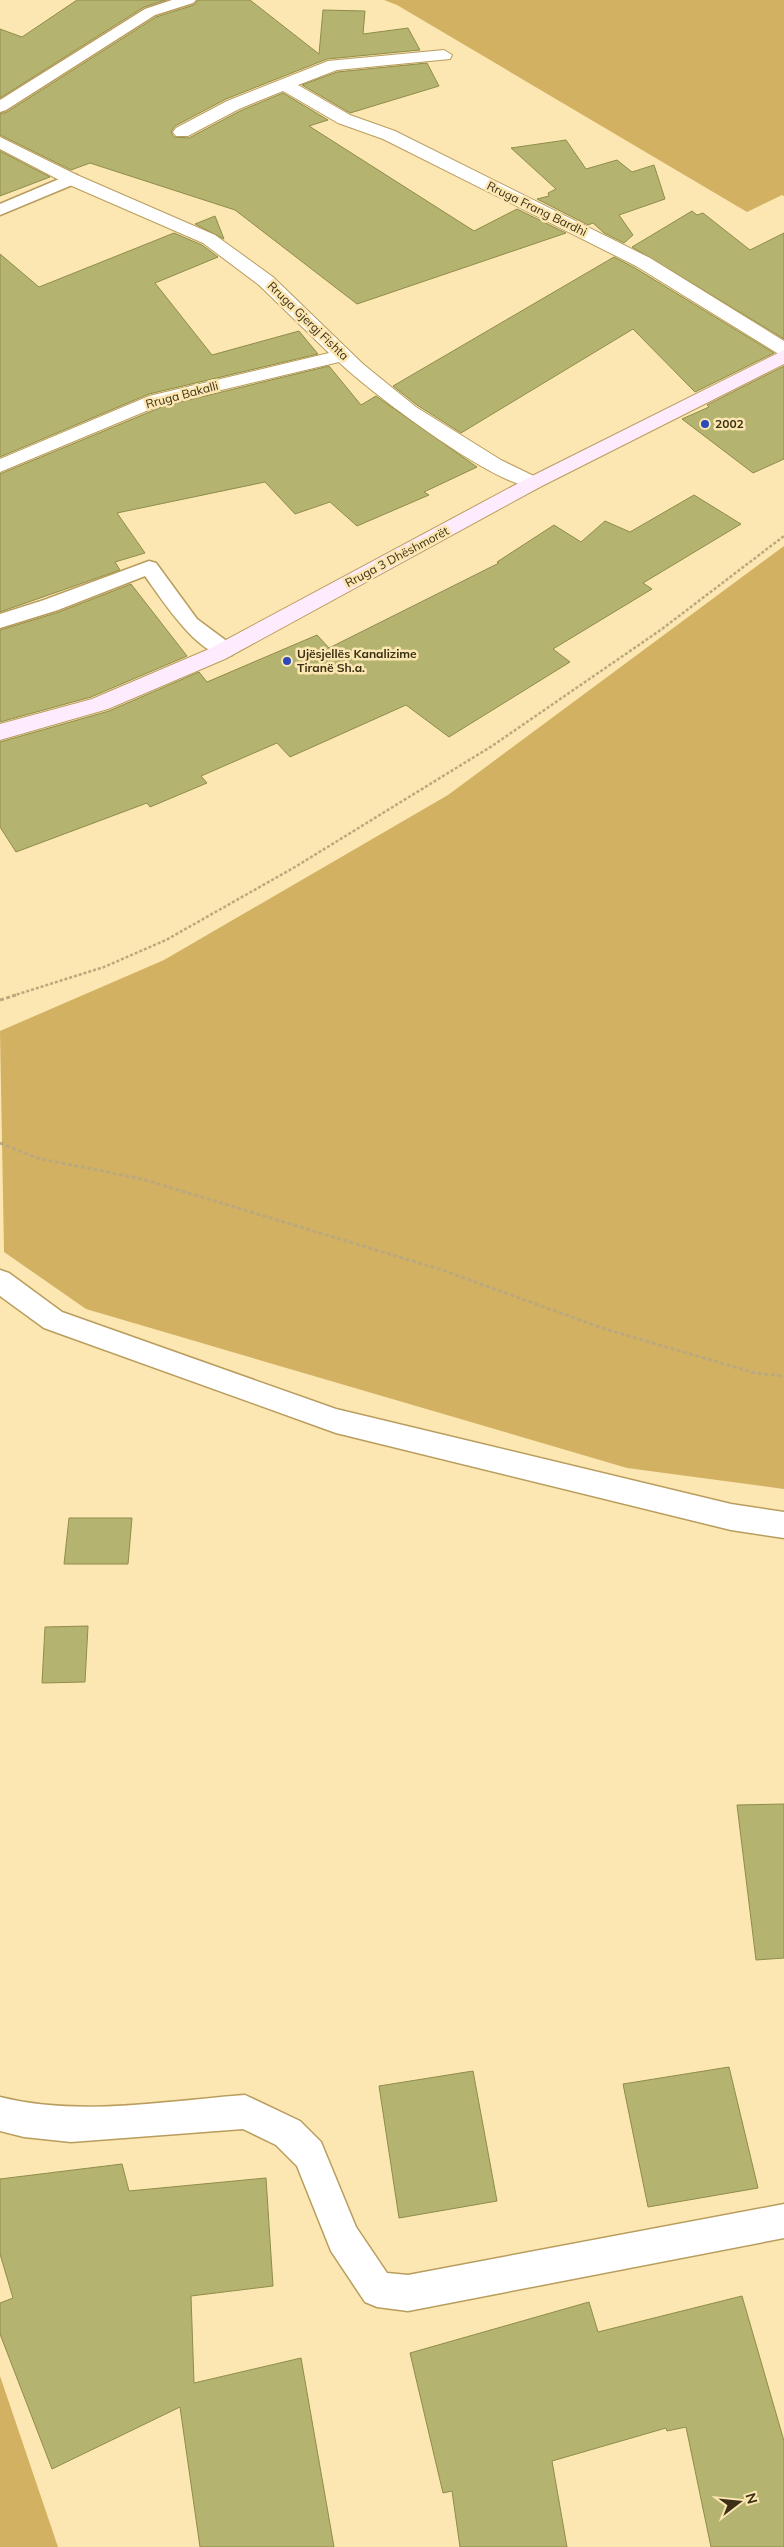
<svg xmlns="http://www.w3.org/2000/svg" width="784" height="2547" font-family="Mulish,sans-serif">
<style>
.green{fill:#d2b162}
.building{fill:#b4b36f;stroke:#8f8d4a}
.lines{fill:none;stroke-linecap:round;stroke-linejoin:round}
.service-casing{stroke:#b89d5d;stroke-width:3}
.minor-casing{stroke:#b89d5d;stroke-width:2}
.secondary-casing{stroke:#b89d5d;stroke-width:2}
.path-far1{stroke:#bba97d;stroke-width:2.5;stroke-dasharray:3 2;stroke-linecap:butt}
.path{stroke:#bba97d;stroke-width:3;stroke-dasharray:4 2.5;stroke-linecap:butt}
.service{fill:#fff;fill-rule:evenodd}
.minor{fill:#fff;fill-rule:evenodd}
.secondary{fill:#feebfe;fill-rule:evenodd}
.poi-dot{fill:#2d4abb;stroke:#fce6b2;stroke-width:2}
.labels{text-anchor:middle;stroke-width:5;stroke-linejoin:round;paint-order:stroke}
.far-street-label{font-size:12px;fill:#3b3015;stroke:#fce6b2}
.far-poi-label{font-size:12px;font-weight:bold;fill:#3b3015;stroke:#fce6b2;text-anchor:start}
</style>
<rect width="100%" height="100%" fill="#fce6b2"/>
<!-- green -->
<g class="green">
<polygon points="384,0 784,0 784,196 782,195 747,212 397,5"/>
<polygon points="784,546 784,1489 627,1468 86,1309 4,1252 0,1031 164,960 448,795"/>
<polygon points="0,2376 58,2547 0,2547"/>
</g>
<!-- building -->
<g class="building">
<polygon points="77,0 166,0 144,7 0,98 0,29 22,37"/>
<polygon points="198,0 250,0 319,54 323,10 365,11 363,34 408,28 420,50 327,59 226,99 175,126 171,132 174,137 189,138 240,111 283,93 328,120 309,126 474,231 517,209 566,233 357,304 235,210 90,163 71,170 0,135 0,114 7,112 156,17 194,5"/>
<polygon points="427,63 439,86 350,113 302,85 337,72"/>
<polygon points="566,140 586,169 617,160 632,172 654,165 665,199 619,215 633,235 624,243 604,233 593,223 588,225 537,199 549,196 548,193 556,189 511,148"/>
<polygon points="0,151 50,177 0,196"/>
<polygon points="692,211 697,215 703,213 750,250 784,233 784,339 632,247"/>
<polygon points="215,216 224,239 195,224"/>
<polygon points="174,233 202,245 218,257 155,283 212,355 299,331 318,354 149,394 0,457 0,254 39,287"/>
<polygon points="614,257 635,268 774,353 695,392 633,329 461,433 417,405 393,386"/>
<polygon points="329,366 361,405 376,396 477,467 424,492 429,495 357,526 330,502 295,514 265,482 117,513 145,553 115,562 120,570 0,612 0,474 164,406"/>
<polygon points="784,366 784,459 753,473 682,419 709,407 707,405"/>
<polygon points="694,495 741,524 643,583 652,589 553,649 570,662 449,737 406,705 290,757 277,743 201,776 207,783 150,807 147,803 16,852 0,827 0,742 109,711 199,672 207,682 317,635 329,648 499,563 497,562 554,525 581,542 605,521 630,532"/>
<polygon points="131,584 187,656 91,697 0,722 0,630 59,612"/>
<polygon points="69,1518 132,1518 128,1564 64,1564"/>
<polygon points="88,1626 85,1682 42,1683 45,1627"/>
<polygon points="784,1804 784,1958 756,1960 737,1805"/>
<polygon points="729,2067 758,2188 648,2207 623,2084"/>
<polygon points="473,2071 497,2201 399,2218 379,2086"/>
<polygon points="122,2164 129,2191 266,2178 273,2286 191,2296 194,2383 301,2358 334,2547 200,2547 180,2407 52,2469 0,2334 0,2303 13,2298 0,2254 0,2179"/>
<polygon points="742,2296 784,2441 784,2547 711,2547 686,2427 667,2431 666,2428 552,2461 567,2547 460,2547 452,2491 443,2493 410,2353 589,2302 598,2332"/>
</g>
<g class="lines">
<defs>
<g id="service">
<polygon points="172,0 196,0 193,3 155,15 6,110 0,112 0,100 145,9"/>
<polygon points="71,174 77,175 79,179 77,183 0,215 0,204"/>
<path d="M 149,561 L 156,563 L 197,619 L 232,645 L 235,650 L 232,655 C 202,663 161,598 145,576 L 58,610 L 0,628 L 0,614 L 44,600 Z"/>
<polygon points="0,1270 9,1273 62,1312 336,1409 731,1504 784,1512 784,1538 731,1530 336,1433 44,1328 0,1296"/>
<path d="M 245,2095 L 300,2121 L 321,2142 L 356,2227 L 387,2273 L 408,2275 L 784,2204 L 784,2238 L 408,2311 L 377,2307 L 365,2302 L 331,2251 L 297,2166 L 276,2145 L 243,2129 L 71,2142 L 24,2137 L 0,2131 L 0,2097 C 79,2117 164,2101 245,2095 Z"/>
</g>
<g id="minor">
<polygon points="444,50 452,55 450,59 337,70 298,85 350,115 395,131 650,258 784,341 784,355 777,353 636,266 383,139 338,123 283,91 239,109 188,136 176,136 173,132 176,128 227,101 328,61"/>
<path d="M 0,137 L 77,175 L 215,235 L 273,277 L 363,364 L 416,407 L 501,460 L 540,479 L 543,483 L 540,487 C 506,496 366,389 339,362 L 163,404 L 0,472 L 0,459 L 149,396 L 329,353 L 259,285 L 203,243 L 65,183 L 0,149 Z"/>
</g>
<polygon id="secondary" points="784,350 784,364 540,487 225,659 108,709 0,740 0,724 92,699 209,649 526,479"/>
</defs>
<!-- service casing -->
<use href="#service" class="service-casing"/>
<!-- minor casing -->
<use href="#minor" class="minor-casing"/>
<!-- secondary casing -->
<use href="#secondary" class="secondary-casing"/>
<!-- path-far1 -->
<polyline class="path-far1" points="12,996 104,967 166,940 295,867 492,746 662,629 784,536"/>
<!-- path -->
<g class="path">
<polyline points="0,1000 16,995"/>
<polyline points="0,1143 37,1158 142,1179 442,1270 605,1329 755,1373 784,1376"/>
</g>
<!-- service -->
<use href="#service" class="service"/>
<!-- minor -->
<use href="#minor" class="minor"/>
<!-- secondary -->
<use href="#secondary" class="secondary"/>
</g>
<!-- markers -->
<g class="poi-dot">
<circle cx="705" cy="424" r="5"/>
<circle cx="287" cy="661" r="5"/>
</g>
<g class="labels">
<!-- far-street labels -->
<g class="far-street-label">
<text transform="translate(537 209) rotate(26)" y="4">Rruga Frang Bardhi</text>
<text transform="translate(308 321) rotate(44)" y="4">Rruga Gjergj Fishta</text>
<text transform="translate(182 395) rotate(-15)" y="4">Rruga Bakalli</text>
<text transform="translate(397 557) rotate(-28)" y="4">Rruga 3 Dhëshmorët</text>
</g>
<!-- far-poi labels -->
<g class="far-poi-label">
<text x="715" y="428">2002</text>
<text x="297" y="658">Ujësjellës Kanalizime<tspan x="297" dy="14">Tiranë Sh.a.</tspan></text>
</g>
</g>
<!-- north arrow -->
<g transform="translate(739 2502) rotate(74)" stroke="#fce6b2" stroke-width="4" paint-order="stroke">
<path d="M0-4L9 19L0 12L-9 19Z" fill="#3b3015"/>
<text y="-8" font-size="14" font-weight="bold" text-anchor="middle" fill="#3b3015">N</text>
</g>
</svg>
